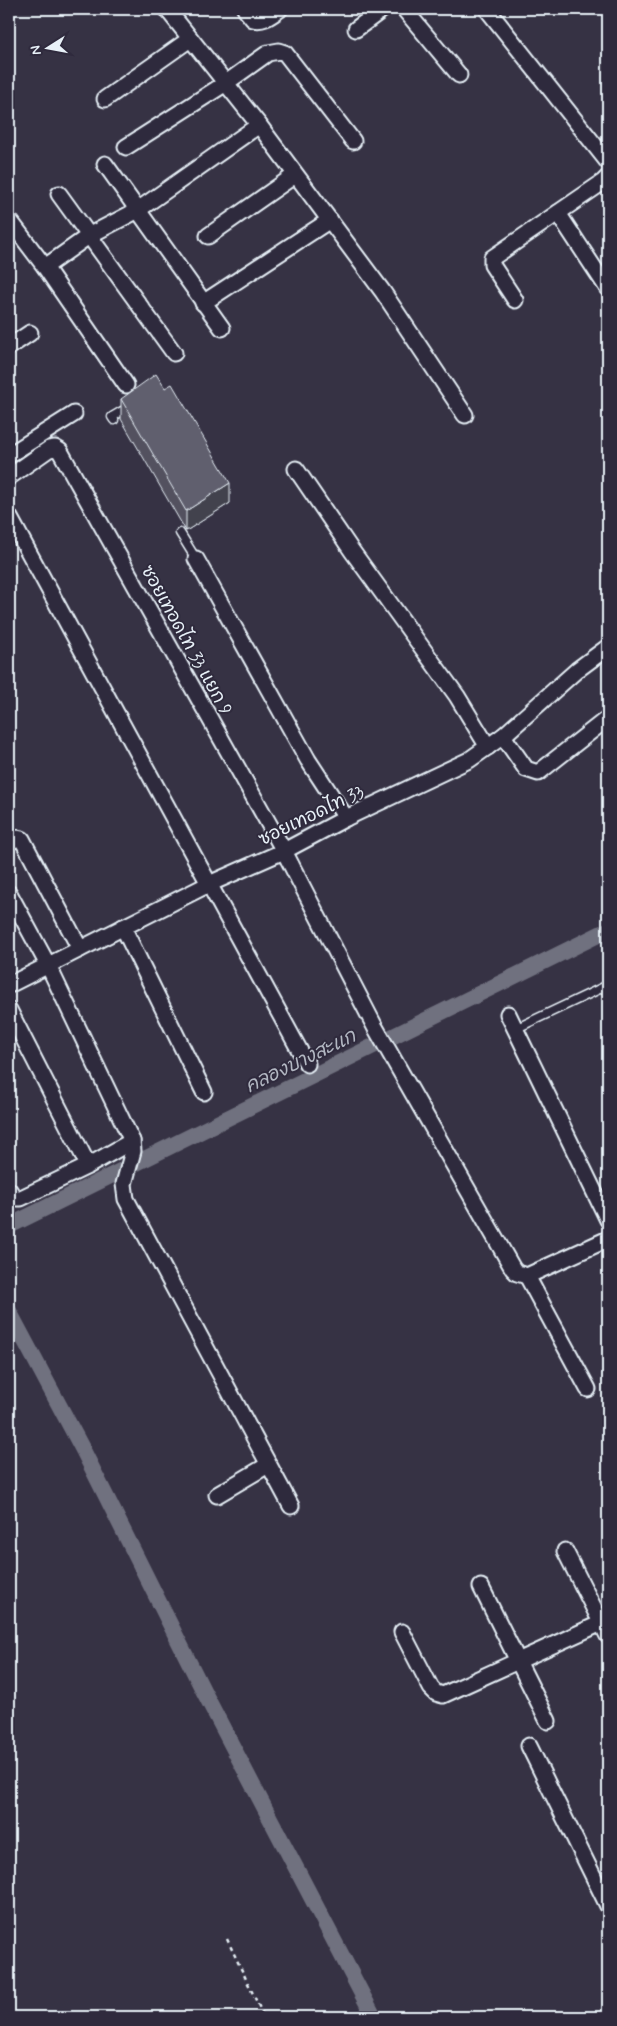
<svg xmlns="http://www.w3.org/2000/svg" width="617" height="2026" font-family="Mynerve,'Playpen Sans Thai',sans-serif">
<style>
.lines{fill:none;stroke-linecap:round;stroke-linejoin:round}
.canal{stroke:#70717f;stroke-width:16}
.lane-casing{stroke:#e8f1f8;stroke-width:11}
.street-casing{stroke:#e8f1f8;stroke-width:19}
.path{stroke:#e8f1f8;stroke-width:2.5;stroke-dasharray:4 4;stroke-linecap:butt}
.lane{stroke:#2f2a3d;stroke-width:8}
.street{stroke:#2f2a3d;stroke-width:15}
.wall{fill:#53515f;stroke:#e8f1f8}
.shaded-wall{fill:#43424d;stroke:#e8f1f8}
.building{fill:#605e6e;stroke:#e8f1f8}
.labels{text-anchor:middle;stroke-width:4;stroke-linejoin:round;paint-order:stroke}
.street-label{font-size:18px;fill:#e8f1f8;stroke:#2f2a3d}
.water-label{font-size:19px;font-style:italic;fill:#b2b7c2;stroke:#2f2a3d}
</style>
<rect width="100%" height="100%" fill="#363244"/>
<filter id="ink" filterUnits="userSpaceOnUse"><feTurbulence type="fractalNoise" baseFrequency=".02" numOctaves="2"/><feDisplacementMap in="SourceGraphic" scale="10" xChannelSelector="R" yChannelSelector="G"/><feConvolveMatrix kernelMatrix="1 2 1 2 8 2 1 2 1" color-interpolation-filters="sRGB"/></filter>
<g filter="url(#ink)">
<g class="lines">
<!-- canal -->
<g class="canal">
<polyline points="9,1226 608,930"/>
<polyline points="9,1311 83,1450 204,1692 374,2017"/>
</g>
<defs>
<g id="lane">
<polyline points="114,420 112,417 129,407"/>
<polyline points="180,533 196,559"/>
<polyline points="515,1029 608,985"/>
</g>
<g id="street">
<polyline points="167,9 259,125 383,292 465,415"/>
<path d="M 245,9 L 253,19 C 264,22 271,15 280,9"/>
<polyline points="404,9 459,75"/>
<polyline points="487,9 608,162"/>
<polyline points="356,29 383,9"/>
<polyline points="105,99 190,39"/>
<polyline points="126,147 226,83 268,53 279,51 285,53 353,141"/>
<polyline points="105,164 222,328"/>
<polyline points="59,194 174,353"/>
<polyline points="558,213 608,289"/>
<polyline points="11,222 45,267 126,385"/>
<polyline points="208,236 295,175"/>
<polyline points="45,267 90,235 138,210 259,125"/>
<polyline points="515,300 492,265 492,258 603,182 608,177"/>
<polyline points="203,303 330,220"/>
<polyline points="9,347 30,333"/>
<polyline points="9,455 74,414"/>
<polyline points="296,469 352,551 457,696 488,747"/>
<polyline points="9,477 49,449 55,448 60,451 284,851 375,1027 513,1269 517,1273 527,1276 608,1239"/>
<polyline points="9,516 307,1064"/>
<polyline points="196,559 308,760 346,818"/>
<polyline points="503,736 526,769 538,773 608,718"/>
<polyline points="9,842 17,838 22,839 80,949"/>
<polyline points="9,893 48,965 132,1141 133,1151 124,1184 126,1199 291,1506"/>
<polyline points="123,927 204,1092"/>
<polyline points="9,985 209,884 284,851 346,818 469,760 503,736 577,670 608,647"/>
<polyline points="9,1010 88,1165"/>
<polyline points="508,1014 608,1220"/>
<polyline points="9,1190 14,1198 21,1198 88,1166 132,1141"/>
<polyline points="527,1276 588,1389"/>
<polyline points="217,1495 268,1465"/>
<polyline points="565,1551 608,1636"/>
<polyline points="481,1587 548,1721"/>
<polyline points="402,1632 431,1688 436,1693 443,1695 608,1620"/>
<polyline points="529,1746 608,1906"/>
</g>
</defs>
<!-- lane casing -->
<use href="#lane" class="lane-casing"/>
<!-- street casing -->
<use href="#street" class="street-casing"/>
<!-- path -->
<polyline class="path" points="227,1939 264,2017"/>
<!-- lane -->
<use href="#lane" class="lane"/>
<!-- street -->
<use href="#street" class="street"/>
</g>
<!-- wall -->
<polygon class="wall" points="165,388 230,503 186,531 121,419 121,399"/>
<!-- shaded-wall -->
<polygon class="shaded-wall" points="230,483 230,503 186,531 186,511"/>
<!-- building -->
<polygon class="building" points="156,374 165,388 172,384 230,483 186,511 121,399"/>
</g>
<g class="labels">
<!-- street labels -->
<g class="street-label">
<text transform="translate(187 640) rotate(61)" y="6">ซอยเทอดไท 33 แยก 9</text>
<text transform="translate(311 815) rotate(-26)" y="6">ซอยเทอดไท 33</text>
</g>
<!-- water labels -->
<g class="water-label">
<text transform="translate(300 1060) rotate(-26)" y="7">คลองบางสะแก</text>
</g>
</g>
<!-- margin -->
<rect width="617" height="2026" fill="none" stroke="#2f2a3d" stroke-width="30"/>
<rect x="15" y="15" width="587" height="1996" fill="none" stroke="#e8f1f8" stroke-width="2" filter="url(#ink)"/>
<!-- north arrow -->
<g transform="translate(48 48) rotate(259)" stroke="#2f2a3d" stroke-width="4" paint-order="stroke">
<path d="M0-4L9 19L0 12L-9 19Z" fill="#e8f1f8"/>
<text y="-8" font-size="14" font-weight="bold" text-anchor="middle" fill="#e8f1f8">N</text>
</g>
</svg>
